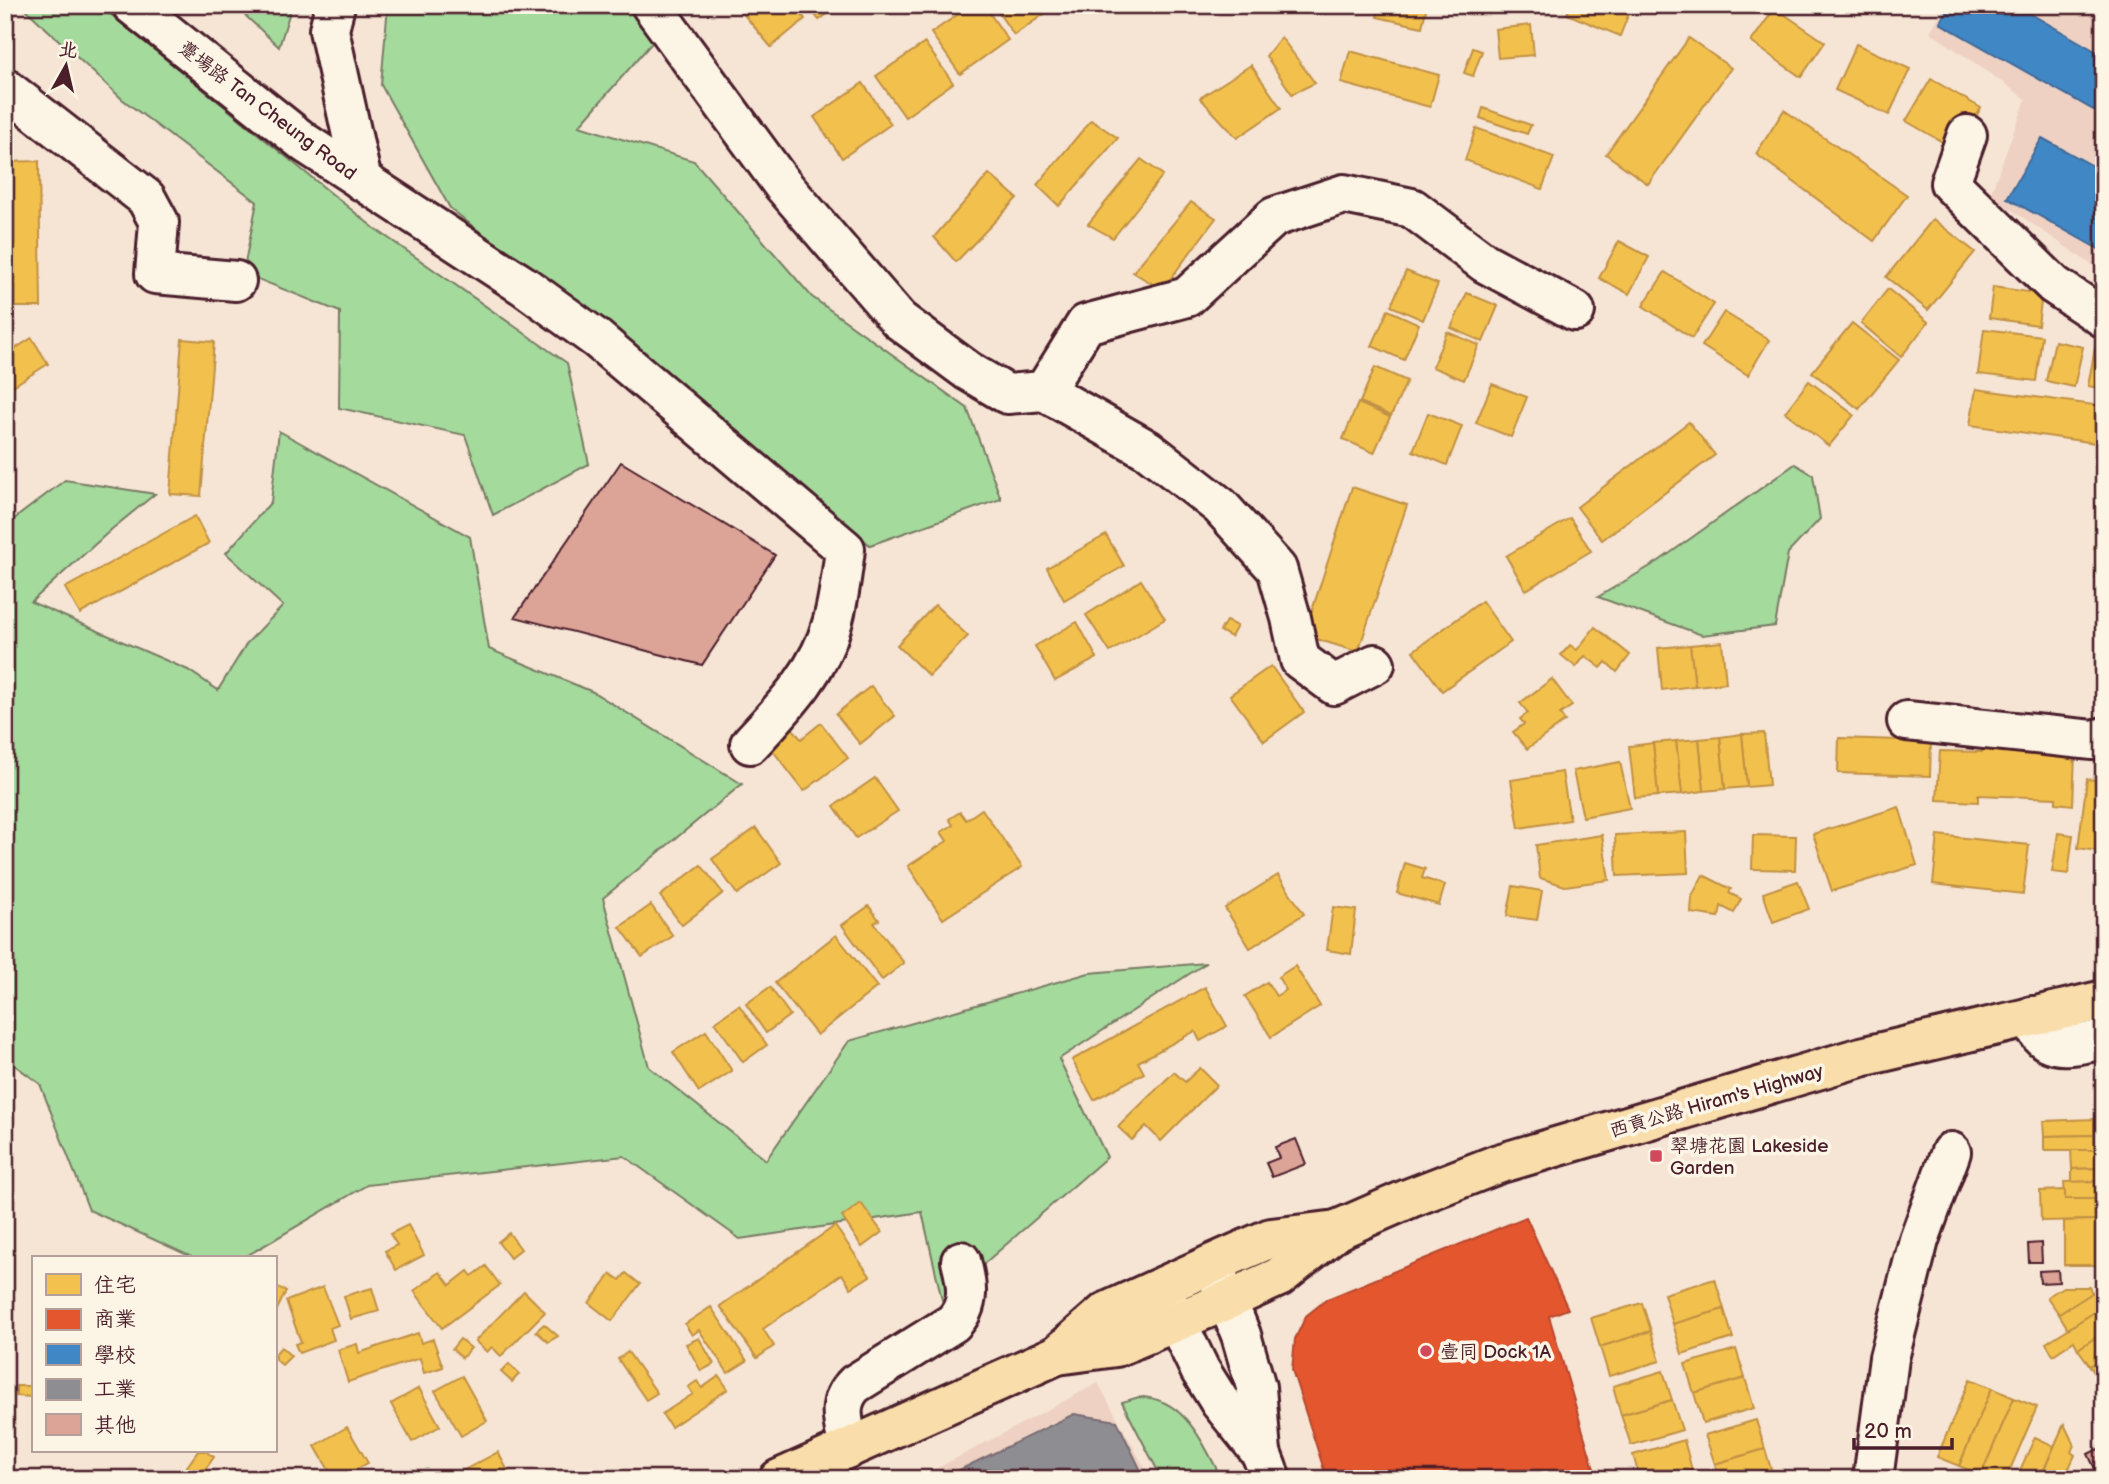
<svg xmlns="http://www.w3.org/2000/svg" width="2109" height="1484" font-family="'Balsamiq Sans','LXGW WenKai TC',sans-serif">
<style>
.built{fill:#eed1c2}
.green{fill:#a5da9d;stroke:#787c64;stroke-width:2}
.homes{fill:#f2c14e;stroke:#c09044;stroke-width:2}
.shops{fill:#e4572e;stroke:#b6462d;stroke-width:2}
.schools{fill:#3f88c5;stroke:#426897;stroke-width:2}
.industry{fill:#8d8d92;stroke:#796c73;stroke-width:2}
.building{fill:#dca397;stroke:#4a1f2b;stroke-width:2}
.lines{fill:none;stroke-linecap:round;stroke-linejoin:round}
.minor-casing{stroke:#4a1f2b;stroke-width:44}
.major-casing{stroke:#4a1f2b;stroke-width:44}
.minor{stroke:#fcf5e5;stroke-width:38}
.major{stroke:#f9deab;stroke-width:38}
.poi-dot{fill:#d1495b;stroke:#fcf5e5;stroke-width:2.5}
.labels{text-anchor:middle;stroke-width:7;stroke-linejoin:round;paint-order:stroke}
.street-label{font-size:19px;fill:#4a1f2b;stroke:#fcf5e5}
.poi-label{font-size:19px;fill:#4a1f2b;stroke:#fcf5e5;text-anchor:start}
</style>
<rect width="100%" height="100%" fill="#f6e5d5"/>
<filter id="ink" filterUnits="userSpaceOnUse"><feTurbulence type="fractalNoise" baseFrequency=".0143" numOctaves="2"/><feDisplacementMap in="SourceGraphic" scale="14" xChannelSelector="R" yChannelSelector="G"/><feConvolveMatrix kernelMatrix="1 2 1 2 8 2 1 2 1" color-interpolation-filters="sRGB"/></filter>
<g filter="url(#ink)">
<!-- built -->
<g class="built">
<polygon points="1946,5 2104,5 2104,273 1990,195 2026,99 1930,32"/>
<polygon points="1098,1383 1151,1479 917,1479"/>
</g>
<!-- green -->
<g class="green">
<polygon points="21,5 99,5 374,228 567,363 589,464 493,515 465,435 339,408 340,312 243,273 257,202 122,99"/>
<polygon points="234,5 292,5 279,47"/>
<polygon points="388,5 685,5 579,126 694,161 812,297 967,408 1001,499 870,545 450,208 381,85"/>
<polygon points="279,431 470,537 489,649 593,692 742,784 603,898 649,1067 766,1160 849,1041 1089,973 1206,963 1059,1059 1107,1157 942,1300 922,1212 740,1239 624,1156 367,1185 243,1258 194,1258 89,1210 40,1084 5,1058 5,526 65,480 155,494 112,529 31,602 188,670 218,690 247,643 283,606 226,553 271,502"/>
<polygon points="1795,464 1813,475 1820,519 1788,553 1775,626 1702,635 1598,597 1659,561"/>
<path d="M 1139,1397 C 1185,1397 1203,1444 1222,1479 L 1162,1479 L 1122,1402 Z"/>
</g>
<!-- homes -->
<g class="homes">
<polygon points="748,5 793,5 805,19 771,47 741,11"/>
<polygon points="808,5 840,5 819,20"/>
<polygon points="972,5 984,5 1008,40 960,74 931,33"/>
<polygon points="993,5 1057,5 1014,35"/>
<polygon points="1379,5 1427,5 1422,27 1377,17"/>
<polygon points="1571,5 1632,5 1620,36 1567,14"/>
<polygon points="1775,8 1825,42 1801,77 1751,42"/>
<polygon points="1531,25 1534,55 1498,58 1495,29"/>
<polygon points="1281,37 1315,83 1292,94 1266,56"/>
<polygon points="1689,38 1731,68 1648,184 1606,154"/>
<polygon points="925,43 953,83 905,117 876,76"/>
<polygon points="1856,44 1910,69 1889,115 1835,90"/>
<polygon points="1473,48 1482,51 1473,76 1464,73"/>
<polygon points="1350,51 1439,75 1430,107 1341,83"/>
<polygon points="1251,65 1281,108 1237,138 1200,98"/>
<polygon points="1931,79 1981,108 1956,150 1906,121"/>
<polygon points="863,83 891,124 842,158 814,117"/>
<polygon points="1483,108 1531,125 1527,134 1480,118"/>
<polygon points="1784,110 1907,195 1874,241 1756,154"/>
<polygon points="1091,120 1118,138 1059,206 1037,185"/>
<polygon points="1476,128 1554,157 1542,189 1465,160"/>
<polygon points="1141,159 1163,175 1113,238 1088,224"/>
<polygon points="39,161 41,307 7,307 5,162"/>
<polygon points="989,174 1017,198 956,262 934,237"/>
<polygon points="1191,202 1216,218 1162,290 1133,272"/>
<polygon points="1933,219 1975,252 1928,310 1886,277"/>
<polygon points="1619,241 1649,257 1629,294 1599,278"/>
<polygon points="1406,271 1438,284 1423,320 1391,306"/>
<polygon points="1665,272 1714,304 1692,338 1643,306"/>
<polygon points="1993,287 2042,294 2038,325 1989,318"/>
<polygon points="1888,289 1928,322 1901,357 1861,323"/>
<polygon points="1467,293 1498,306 1483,342 1451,328"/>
<polygon points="1388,310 1419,324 1404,360 1372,346"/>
<polygon points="1724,312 1769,340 1748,375 1702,346"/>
<polygon points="1852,323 1899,360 1859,409 1812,372"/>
<polygon points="1984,329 2042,336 2036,381 1978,374"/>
<polygon points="1447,332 1479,345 1464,380 1432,367"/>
<polygon points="32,338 48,364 5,391 5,355"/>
<polygon points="182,339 214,342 201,496 170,494"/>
<polygon points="2055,341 2083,347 2074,387 2046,381"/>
<polygon points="2095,348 2104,349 2104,389 2088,386"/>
<polygon points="1375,367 1407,381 1391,416 1360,402"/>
<polygon points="1809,381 1854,415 1829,446 1785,412"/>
<polygon points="1492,384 1527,397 1511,437 1476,423"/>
<polygon points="1976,389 2102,406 2096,443 1970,425"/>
<polygon points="1358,403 1390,417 1374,453 1343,439"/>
<polygon points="1428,413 1462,426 1447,465 1413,451"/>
<polygon points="1689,422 1715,455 1602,540 1577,507"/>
<polygon points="1352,487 1407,505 1358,652 1304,635"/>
<polygon points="195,516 209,543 80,614 65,588"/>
<polygon points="1570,518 1591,551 1526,590 1506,556"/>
<polygon points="2104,530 2104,579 2095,578 2099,551 2094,548"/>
<polygon points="1106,535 1124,566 1064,600 1047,568"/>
<polygon points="1141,580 1165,619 1110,652 1086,615"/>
<polygon points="1482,601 1511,642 1442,691 1413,651"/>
<polygon points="935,605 968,636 929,676 897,645"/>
<polygon points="1226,621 1237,626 1231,637 1220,631"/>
<polygon points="1077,622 1097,658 1055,681 1035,646"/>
<polygon points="1595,627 1630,655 1617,672 1606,662 1601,668 1585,656 1576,667 1561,655 1570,645 1577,650"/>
<polygon points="1722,642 1726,683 1695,686 1690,645"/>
<polygon points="1690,645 1695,686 1662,690 1658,648"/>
<polygon points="1271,666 1304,712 1264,741 1230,695"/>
<polygon points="1552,679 1572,706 1560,714 1565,721 1527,749 1513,732 1524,724 1520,719 1528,713 1520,703"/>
<polygon points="871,686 895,716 860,744 836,714"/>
<polygon points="821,723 848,758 804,791 767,743 791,726 801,739"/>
<polygon points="1764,733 1769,785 1747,787 1742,734"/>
<polygon points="1742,734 1747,787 1725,789 1720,737"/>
<polygon points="1720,737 1725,789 1704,791 1699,739"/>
<polygon points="1839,738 1931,741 1930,776 1838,773"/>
<polygon points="1699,739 1704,791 1682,794 1676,741"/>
<polygon points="1676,741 1682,794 1658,796 1653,743"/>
<polygon points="1653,743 1658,796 1635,798 1629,746"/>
<polygon points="1982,746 2075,755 2073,805 2056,803 2056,798 1978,795 1978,802 1937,800 1940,751 1982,752"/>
<polygon points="1620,762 1630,808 1583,817 1573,771"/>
<polygon points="1562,772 1570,820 1519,828 1511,780"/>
<polygon points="875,778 898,811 856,838 834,806"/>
<polygon points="2087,779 2104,781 2104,852 2078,848"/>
<polygon points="1899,807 1917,865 1832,891 1813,834"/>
<polygon points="982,809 1022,867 943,919 908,866 947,841 941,832 953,825 949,819 960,812 966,820"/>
<polygon points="756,828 781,863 737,894 712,859"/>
<polygon points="1686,832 1688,873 1617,876 1615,835"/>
<polygon points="2058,833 2073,835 2068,874 2052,872"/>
<polygon points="1602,835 1609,880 1565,886 1540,878 1536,845"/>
<polygon points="1753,835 1796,836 1795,870 1752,869"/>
<polygon points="1938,835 2029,845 2023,894 1933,884"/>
<polygon points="1405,863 1425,869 1422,878 1445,885 1439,905 1397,893"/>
<polygon points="701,865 723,893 682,925 660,896"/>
<polygon points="1278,875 1304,914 1250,948 1225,908"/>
<polygon points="1703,875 1731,889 1729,893 1741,899 1734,913 1721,906 1719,917 1691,913 1692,896"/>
<polygon points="1798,881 1809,909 1773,922 1763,893"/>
<polygon points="1513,886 1542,891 1537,920 1507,916"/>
<polygon points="651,905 673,936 642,957 620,927"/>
<polygon points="869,906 879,920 874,923 904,963 882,980 842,925"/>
<polygon points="1333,907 1356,910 1351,954 1327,950"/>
<polygon points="836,935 877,987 817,1035 775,983"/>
<polygon points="1295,966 1320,1006 1271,1037 1245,996 1267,982 1276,996 1286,990 1278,977"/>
<polygon points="770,987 790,1015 766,1033 746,1004"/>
<polygon points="1205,987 1227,1026 1200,1041 1195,1031 1138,1062 1144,1073 1094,1100 1072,1060"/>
<polygon points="739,1005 767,1045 743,1062 715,1022"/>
<polygon points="706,1031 732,1071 699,1092 673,1052"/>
<polygon points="1200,1068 1217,1085 1161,1141 1146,1126 1132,1140 1118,1127 1174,1072 1185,1082"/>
<polygon points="2094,1119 2094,1135 2044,1136 2043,1121"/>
<polygon points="2094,1135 2094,1150 2044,1150 2044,1136"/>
<polygon points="2071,1150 2104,1150 2104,1168 2072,1169"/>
<polygon points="2104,1168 2104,1181 2072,1182 2072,1169"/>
<polygon points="2104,1181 2104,1199 2065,1199 2064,1182"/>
<polygon points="2065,1190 2065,1199 2095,1199 2096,1220 2041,1221 2040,1191"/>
<polygon points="861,1203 882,1232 862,1247 842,1217"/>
<polygon points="2096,1220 2104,1220 2104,1265 2064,1265 2064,1221"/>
<polygon points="408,1225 424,1255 396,1270 385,1251 397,1245 390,1234"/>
<polygon points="835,1226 870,1276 851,1288 842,1274 763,1329 774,1346 757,1358 720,1306"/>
<polygon points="509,1233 521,1249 510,1258 498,1242"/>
<polygon points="486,1266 500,1285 442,1328 414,1291 440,1272 450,1285 468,1271 472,1276"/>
<polygon points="626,1273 640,1284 612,1321 589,1303 611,1274 620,1280"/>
<polygon points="1715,1279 1724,1309 1673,1324 1664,1294"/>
<polygon points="2104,1285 2104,1306 2068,1329 2059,1314"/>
<polygon points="275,1286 286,1291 275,1314"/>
<polygon points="323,1287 338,1325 330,1328 334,1340 299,1353 295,1344 301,1342 286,1301"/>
<polygon points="2063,1287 2089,1287 2092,1293 2059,1314 2047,1297"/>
<polygon points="372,1288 379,1311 351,1319 344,1296"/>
<polygon points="524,1291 545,1312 501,1356 492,1347 487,1352 475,1341"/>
<polygon points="1642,1303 1651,1331 1600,1347 1591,1318"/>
<polygon points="2104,1306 2104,1332 2078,1349 2074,1341 2053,1355 2046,1343"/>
<polygon points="711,1307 747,1361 728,1373 699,1330 692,1335 685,1324"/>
<polygon points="1724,1309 1733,1338 1682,1354 1673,1324"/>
<polygon points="544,1324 558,1336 548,1342 536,1331"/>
<polygon points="1651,1331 1660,1361 1609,1376 1600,1347"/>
<polygon points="2104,1332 2104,1357 2090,1366 2078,1349"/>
<polygon points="418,1333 421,1343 433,1339 443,1367 424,1373 420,1358 348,1382 338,1350 357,1344 359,1353"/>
<polygon points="699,1338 714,1364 701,1371 686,1344"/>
<polygon points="460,1339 471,1348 462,1358 452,1349"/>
<polygon points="281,1347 291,1356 282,1365 275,1359 275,1354"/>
<polygon points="1736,1349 1745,1378 1694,1393 1685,1364"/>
<polygon points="628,1352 657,1393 646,1400 618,1359"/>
<polygon points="2104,1357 2104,1376 2099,1380 2090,1366"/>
<polygon points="509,1364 519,1374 512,1382 501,1372"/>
<polygon points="1663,1371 1672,1400 1621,1415 1613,1386"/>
<polygon points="462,1376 487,1421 461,1436 435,1391"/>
<polygon points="719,1376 728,1389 671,1427 662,1414 693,1394 688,1387 697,1381 702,1388"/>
<polygon points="1745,1378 1754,1408 1703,1423 1694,1393"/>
<polygon points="1970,1379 1992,1388 1959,1466 1937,1457"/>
<polygon points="16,1386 33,1386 33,1414 33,1397 16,1396"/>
<polygon points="419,1388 440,1426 412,1442 391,1404"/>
<polygon points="1992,1388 2014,1398 1981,1475 1959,1466"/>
<polygon points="2014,1398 2037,1407 2006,1479 1990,1479 1981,1475"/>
<polygon points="1672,1400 1682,1430 1631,1445 1621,1415"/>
<polygon points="1756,1420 1765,1449 1715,1464 1705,1435"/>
<polygon points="2064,1424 2074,1445 2071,1452 2075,1455 2064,1479 2040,1479"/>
<polygon points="347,1427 368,1463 339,1479 334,1479 315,1446"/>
<polygon points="2035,1437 2054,1446 2040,1479 2016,1479"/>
<polygon points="1684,1440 1692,1470 1662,1479 1640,1479 1633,1455"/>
<polygon points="1765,1449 1774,1479 1719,1479 1715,1464"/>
<polygon points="198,1451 205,1451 214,1457 200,1477 203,1479 186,1479 191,1472 186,1468"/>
<polygon points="498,1452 512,1479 448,1479 466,1469"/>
<polygon points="1692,1470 1695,1479 1662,1479"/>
</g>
<!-- shops -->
<polygon class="shops" points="1526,1217 1568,1309 1549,1316 1597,1479 1327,1479 1292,1370 1295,1339 1306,1316 1327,1299"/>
<!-- schools -->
<g class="schools">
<polygon points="1950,5 2024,5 2022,9 2104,56 2104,116 1940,23"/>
<polygon points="2042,138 2104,172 2104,252 2007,198"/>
</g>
<!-- industry -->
<polygon class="industry" points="1074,1414 1117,1421 1145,1479 941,1479"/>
<!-- building -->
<g class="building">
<polygon points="621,462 775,555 702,665 515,617"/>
<polygon points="1296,1139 1306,1164 1272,1177 1266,1163 1279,1158 1275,1147"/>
<polygon points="2041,1243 2042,1262 2029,1262 2028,1244"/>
<polygon points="2058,1270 2059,1282 2040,1283 2039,1271"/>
<polygon points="2100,1448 2104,1457 2104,1465 2095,1469 2088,1454"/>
</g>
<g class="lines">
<defs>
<g id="minor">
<path d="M 132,5 L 305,143 L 524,286 L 597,339 L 845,549 C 842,574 839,600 832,624 C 819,672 783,708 750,744"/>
<polyline points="335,5 329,30 362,181"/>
<polyline points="651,5 782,184 899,320 968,371 1007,394 1044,391 1086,324 1187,297 1274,217 1344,194 1412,208 1485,263 1575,311"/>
<polyline points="5,88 146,198 159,222 155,274 236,281"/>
<polyline points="1967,135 1950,183 2054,285 2104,318"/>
<polyline points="1044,391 1148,450 1220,506 1277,569 1291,618 1300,660 1334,685 1375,664"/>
<polyline points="1907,721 2093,740 2104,737"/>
<path d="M 2032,1016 C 2034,1021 2035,1028 2038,1032 C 2051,1054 2085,1043 2104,1039"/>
<polyline points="1215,1270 1241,1335 1256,1387 1261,1453"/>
<polyline points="1162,1291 1200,1370 1220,1402 1261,1453 1271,1479"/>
<path d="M 849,1448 C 844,1424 835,1403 855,1384 L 953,1323 C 971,1305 967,1284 961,1261"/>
<polyline points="1873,1479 1889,1358 1919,1240 1951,1152"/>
</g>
<g id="major">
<polyline points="1057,1355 1106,1312 1212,1264 1271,1238 1337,1230"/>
<polyline points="779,1479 1057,1355 1116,1347 1228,1300 1279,1277 1337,1230 1410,1198 1498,1164 1861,1057 2104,1000"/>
</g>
</defs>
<!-- minor casing -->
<use href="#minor" class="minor-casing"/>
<!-- major casing -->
<use href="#major" class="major-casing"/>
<!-- minor -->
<use href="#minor" class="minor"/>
<!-- major -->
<use href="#major" class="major"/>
</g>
</g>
<!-- markers -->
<g class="poi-dot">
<rect x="1649" y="1149" width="14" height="14" rx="3.5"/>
<circle cx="1426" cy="1351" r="7"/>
</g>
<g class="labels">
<!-- street labels -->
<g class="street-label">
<text transform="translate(268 110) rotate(37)" y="7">躉場路 Tan Cheung Road</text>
<text transform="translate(1716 1100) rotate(-16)" y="7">西貢公路 Hiram's Highway</text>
</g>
<!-- poi labels -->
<g class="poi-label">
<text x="1670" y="1152">翠塘花園 Lakeside<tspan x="1670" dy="22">Garden</tspan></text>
<text x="1440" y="1358">壹同 Dock 1A</text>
</g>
</g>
<!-- margin -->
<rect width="2109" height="1484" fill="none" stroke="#fcf5e5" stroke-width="28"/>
<rect x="14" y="14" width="2081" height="1456" fill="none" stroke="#4a1f2b" stroke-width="2.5" filter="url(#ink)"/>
<!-- legend -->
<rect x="32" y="1256" width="245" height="196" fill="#fcf5e5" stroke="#b59f9b" stroke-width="2"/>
<rect x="46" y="1274" width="35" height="21" fill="#f2c14e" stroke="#b59f9b" stroke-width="2"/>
<text x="94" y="1292" font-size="21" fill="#4a1f2b">住宅</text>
<rect x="46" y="1309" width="35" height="21" fill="#e4572e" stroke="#b59f9b" stroke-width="2"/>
<text x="94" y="1326" font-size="21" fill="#4a1f2b">商業</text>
<rect x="46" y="1344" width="35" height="21" fill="#3f88c5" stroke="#b59f9b" stroke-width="2"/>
<text x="94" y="1362" font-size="21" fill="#4a1f2b">學校</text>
<rect x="46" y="1379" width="35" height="21" fill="#8d8d92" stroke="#b59f9b" stroke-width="2"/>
<text x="94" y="1396" font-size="21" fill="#4a1f2b">工業</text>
<rect x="46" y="1414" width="35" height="21" fill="#dca397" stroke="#b59f9b" stroke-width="2"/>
<text x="94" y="1432" font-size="21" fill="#4a1f2b">其他</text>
<!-- north arrow -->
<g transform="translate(66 66) rotate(8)" stroke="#fcf5e5" stroke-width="5" paint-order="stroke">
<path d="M0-5L12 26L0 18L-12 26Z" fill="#4a1f2b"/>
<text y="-10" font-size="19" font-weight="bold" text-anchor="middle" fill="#4a1f2b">北</text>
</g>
<!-- scale -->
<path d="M1854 1438v10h98v-10" fill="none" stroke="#4a1f2b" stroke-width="3.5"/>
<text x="1864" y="1438" font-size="21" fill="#4a1f2b" stroke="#fcf5e5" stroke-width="5" paint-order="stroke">20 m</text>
</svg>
